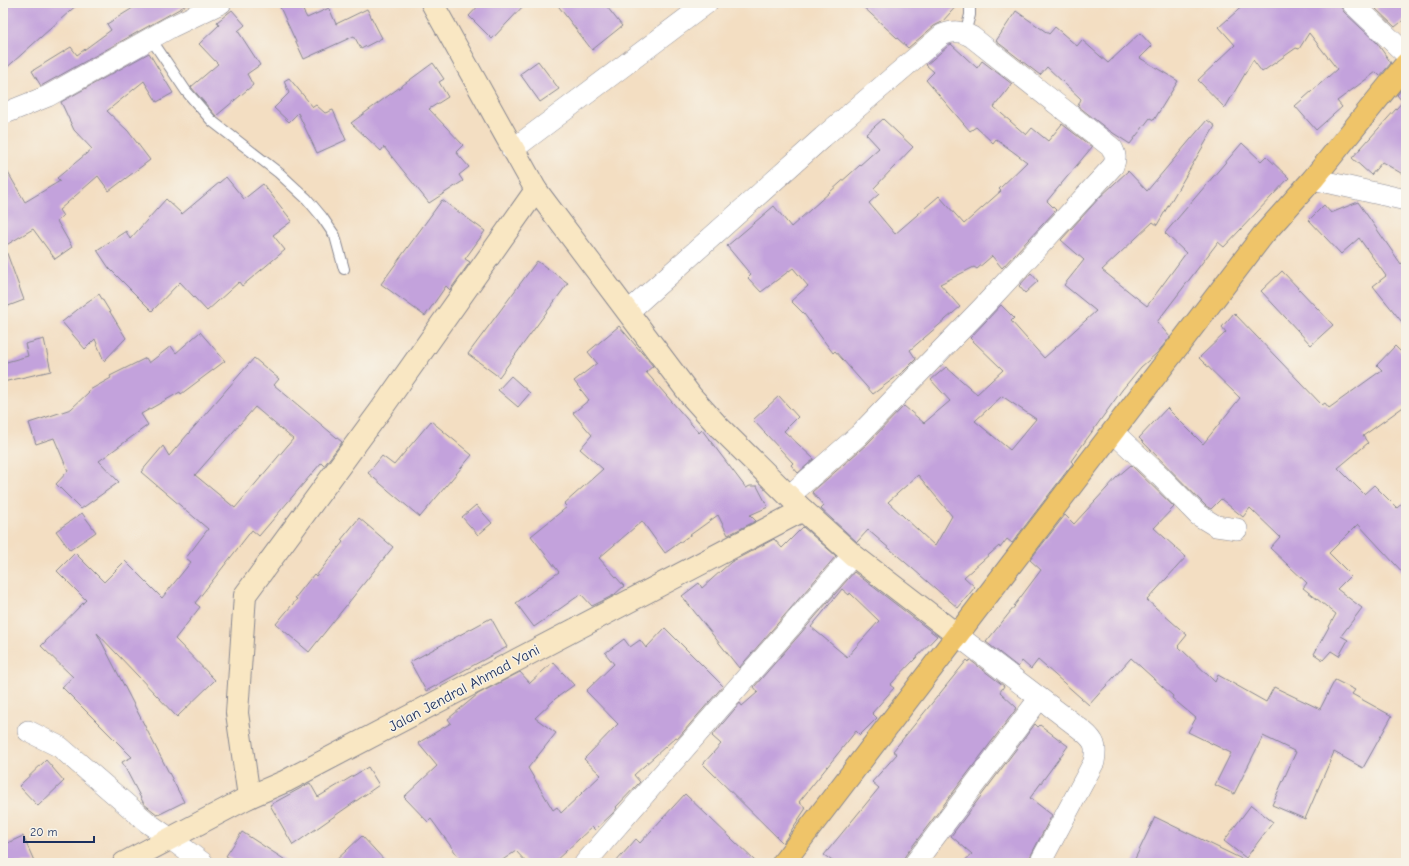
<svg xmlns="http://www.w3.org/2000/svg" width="1409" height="866" font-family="'Comic Neue',sans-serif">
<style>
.building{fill:#c3a2dc;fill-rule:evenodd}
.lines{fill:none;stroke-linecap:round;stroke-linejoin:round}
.lane-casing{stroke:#878690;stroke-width:12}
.street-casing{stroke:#878690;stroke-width:22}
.secondary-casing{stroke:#878690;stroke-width:24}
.highway-casing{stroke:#878690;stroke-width:24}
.lane{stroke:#fff;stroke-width:10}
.street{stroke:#fff;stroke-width:21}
.secondary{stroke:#f9e7c3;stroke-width:22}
.highway{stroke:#efc469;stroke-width:22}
.labels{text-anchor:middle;stroke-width:3;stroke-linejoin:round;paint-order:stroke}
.street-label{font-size:15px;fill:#1b2f5e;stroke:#f7f3e8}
</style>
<rect width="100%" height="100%" fill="#f7f3e8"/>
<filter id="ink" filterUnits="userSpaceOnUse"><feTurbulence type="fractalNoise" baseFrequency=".025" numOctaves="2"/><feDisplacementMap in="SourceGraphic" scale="8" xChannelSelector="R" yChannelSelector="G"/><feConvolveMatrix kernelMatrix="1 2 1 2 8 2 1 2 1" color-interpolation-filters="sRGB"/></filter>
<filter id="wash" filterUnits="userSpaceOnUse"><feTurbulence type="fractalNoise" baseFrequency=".012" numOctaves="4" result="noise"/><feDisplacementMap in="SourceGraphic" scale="16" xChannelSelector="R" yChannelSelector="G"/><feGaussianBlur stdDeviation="0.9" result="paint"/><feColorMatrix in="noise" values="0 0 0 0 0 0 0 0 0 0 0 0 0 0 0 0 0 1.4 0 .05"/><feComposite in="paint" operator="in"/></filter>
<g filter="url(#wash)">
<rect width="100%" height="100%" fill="#f3dec2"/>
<g id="blocks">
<!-- building -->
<g class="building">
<polygon points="3,3 79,3 3,71"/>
<polygon points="141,3 190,3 41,86 32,71 71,47 77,55 111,30 107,24"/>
<polygon points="278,3 299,3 307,18 329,8 336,24 367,9 382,38 361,49 354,36 304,59"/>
<polygon points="481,3 526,3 492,39 469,16"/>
<polygon points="556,3 604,3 622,26 592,50"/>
<polygon points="859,3 959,3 942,22 934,26 908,48"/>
<polygon points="1246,3 1340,3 1341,7 1344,12 1377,43 1391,63 1380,76 1376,72 1337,101 1342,107 1316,130 1295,106 1337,69 1309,33 1299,49 1296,48 1262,72 1253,60 1225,108 1198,80 1235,45 1219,27"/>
<polygon points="1382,3 1406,3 1406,18 1395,27 1376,9"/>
<polygon points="232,10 245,25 238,31 260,65 247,74 253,85 216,116 191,87 218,64 199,44 219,25 217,22"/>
<polygon points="1016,11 1049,34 1055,27 1077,46 1082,40 1108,63 1140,33 1152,46 1140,58 1178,81 1154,120 1150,118 1130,144 1107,129 1078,106 1081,99 1047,67 1040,75 996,41"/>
<polygon points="951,44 977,68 982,61 1012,84 994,107 1026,135 1032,128 1048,141 1062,124 1092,147 1047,201 1056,210 1002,268 992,256 977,269 974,267 940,284 960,307 910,350 916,359 904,371 873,394 835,351 833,353 804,314 791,301 808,286 793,268 761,292 748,278 751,275 727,246 774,206 791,227 879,148 866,134 883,119 913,147 874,188 879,194 869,203 895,234 939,196 964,224 1001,191 999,189 1027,162 996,139 993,143 976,127 970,131 926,80 934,72 926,65 948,46"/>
<polygon points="149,53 173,93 157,102 144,81 107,111 128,131 150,160 109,191 98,176 59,210 63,216 57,221 72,247 55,259 33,229 3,247 3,164 25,202 60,181 57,178 92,149 74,130 61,102"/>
<polygon points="538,61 559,89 540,102 520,74"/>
<polygon points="433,63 444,79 439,82 448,97 429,109 463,145 456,152 469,167 459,175 463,181 429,203 384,147 381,151 351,123"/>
<polygon points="289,78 313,107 316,105 325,113 333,110 346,140 317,153 298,113 289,122 274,108 289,93 284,81"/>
<polygon points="1406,84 1406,176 1382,162 1371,175 1352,158 1405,99 1402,101 1397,95"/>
<path d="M 1207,120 L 1215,126 L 1157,225 L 1153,222 L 1102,270 L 1147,306 L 1186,253 L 1165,233 L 1242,143 L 1261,161 L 1266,156 L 1289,178 L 1224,247 L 1218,242 L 1157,322 L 1170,337 L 1157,353 L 1141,367 L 1122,390 L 1071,461 L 1073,463 L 1012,543 L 1007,539 L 1000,548 L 999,546 L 964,577 L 975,587 L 958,608 L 868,530 L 857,542 L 821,509 L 824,506 L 812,492 L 867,444 L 904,406 L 924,423 L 950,401 L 931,380 L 946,367 L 977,394 L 1003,370 L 970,338 L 1001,305 L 1014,318 L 1011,321 L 1044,358 L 1096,311 L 1064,285 L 1084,260 L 1061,240 L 1100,197 L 1128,171 L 1147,191 ZM 1002,396 L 1036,419 L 1010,450 L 975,421 ZM 918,475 L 952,516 L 935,546 L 888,502 Z"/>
<polygon points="226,177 244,199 263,184 292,221 273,235 285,250 242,286 239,282 207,311 180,282 152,311 109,268 97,250 126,231 130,239 166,199 182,214"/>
<polygon points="442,200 485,231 465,259 470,262 450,290 446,286 425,316 381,284"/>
<polygon points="1358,202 1401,264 1406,260 1406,327 1373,286 1386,276 1359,238 1341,254 1309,220 1324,205 1331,213"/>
<polygon points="5,248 24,300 3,308 3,249"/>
<polygon points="537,261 568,283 499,377 468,354"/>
<polygon points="1282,271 1333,325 1311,345 1261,291"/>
<polygon points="1031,273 1038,281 1025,293 1019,286"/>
<polygon points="99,294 126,338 104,361 95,339 85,349 62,322 87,302"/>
<polygon points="1234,313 1322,405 1325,403 1329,408 1382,370 1377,365 1395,346 1406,357 1406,405 1363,436 1368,443 1338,468 1364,494 1374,485 1397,508 1406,500 1406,576 1358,524 1329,553 1351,575 1337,589 1362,608 1341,636 1348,640 1339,656 1331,651 1323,660 1314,654 1336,614 1303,588 1307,583 1270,548 1280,537 1250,508 1243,517 1221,499 1211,509 1206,506 1139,438 1167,408 1203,444 1240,398 1199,358 1226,332 1222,327"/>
<polygon points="619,326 653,366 646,372 699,433 702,430 746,488 750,486 757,486 768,507 750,515 756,521 728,535 718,515 665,553 642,521 599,558 624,586 614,595 592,606 581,594 534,627 516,603 559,572 531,536 567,507 564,504 603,469 580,449 592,435 573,413 589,400 574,381 597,363 588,352"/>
<polygon points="200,332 225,361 181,394 180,392 141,414 148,425 99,461 119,482 81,509 56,484 68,471 54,438 36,444 29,423 71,409 89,392 88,391 111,378 110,376 146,358 149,363 171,346 176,353"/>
<polygon points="44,339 51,371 3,382 3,363 28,356 25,344"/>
<path d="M 254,358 L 279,379 L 274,385 L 342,442 L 324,466 L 321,463 L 259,536 L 252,530 L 195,603 L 200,607 L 175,639 L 215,680 L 177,717 L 97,633 L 184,802 L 158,815 L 144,804 L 122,762 L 132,757 L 62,687 L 73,677 L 41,646 L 86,600 L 57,571 L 75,553 L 104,582 L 125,561 L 162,598 L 191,562 L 186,558 L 208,529 L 141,472 L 163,446 L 169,456 ZM 255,407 L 293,439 L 235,508 L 195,475 Z"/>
<polygon points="511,376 530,393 518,407 498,390"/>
<polygon points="779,396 798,417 784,431 814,459 798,473 791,465 793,463 753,420"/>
<polygon points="431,421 472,455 420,517 368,473 382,456 394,465"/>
<polygon points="1131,465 1174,507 1154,528 1186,557 1147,600 1187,635 1178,646 1215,682 1218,675 1266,702 1274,687 1320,709 1335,680 1355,690 1352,694 1392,716 1363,768 1334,752 1305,819 1272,805 1296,752 1263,736 1234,794 1215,785 1231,753 1188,732 1196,718 1172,698 1173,696 1131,658 1089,705 1038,660 1031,669 1022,661 1018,667 986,642 1015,606 1014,606 1041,570 1030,560 1065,515 1074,524 1117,477"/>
<polygon points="476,505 492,523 478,535 462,517"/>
<polygon points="82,513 96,532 70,550 56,531"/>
<polygon points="359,518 393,547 309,652 276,624 297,599 295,598 314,574 316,576 343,542 341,540"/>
<polygon points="803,527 836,556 739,668 682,596 699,583 702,588 731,562 774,539 782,548"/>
<path d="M 854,572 L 937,636 L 890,685 L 894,688 L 872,713 L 877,718 L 860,735 L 856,731 L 799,802 L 806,808 L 783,843 L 703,764 L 721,744 L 712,736 L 740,703 L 742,706 L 758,692 L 754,687 ZM 842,589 L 849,595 L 850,593 L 879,621 L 847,657 L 811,627 Z"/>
<polygon points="491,618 507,647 426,691 410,662"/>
<polygon points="665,628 723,686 678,738 676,737 634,775 640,782 616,807 617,808 613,813 595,830 592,827 553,863 527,863 516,851 498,863 463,863 431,819 428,822 404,797 437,766 418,743 451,723 448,719 478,694 520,672 530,683 553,662 574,685 555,699 535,718 556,733 528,768 553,810 557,807 561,813 601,775 584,759 618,724 586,691 614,664 605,653 624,639 630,647 640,640 646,648"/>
<polygon points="967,660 969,662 970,660 1004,686 1000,692 1017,708 905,856 903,863 835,863 824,855 879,788 872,782 897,754 893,751"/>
<polygon points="1035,724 1038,727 1040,725 1068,746 1030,798 1052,815 1029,859 1026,863 962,863 972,854 951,836"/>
<polygon points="46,760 64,781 38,806 19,786"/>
<polygon points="368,767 379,785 293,845 270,805 310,783 318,797"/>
<polygon points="685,794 757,863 615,863 636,839 640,843"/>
<polygon points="1251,805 1273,822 1246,858 1224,841"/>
<polygon points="1155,817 1250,863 1133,863"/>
<polygon points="242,832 290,863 238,863 226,856"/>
<polygon points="23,836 35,863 3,863 3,845"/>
<polygon points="362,836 387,863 333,863"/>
</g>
</g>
</g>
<g filter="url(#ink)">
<use href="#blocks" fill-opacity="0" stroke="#878690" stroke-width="1"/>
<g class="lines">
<defs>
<g id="lane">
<polyline points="965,33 970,15 970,3"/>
<polyline points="151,39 186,91 212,121 279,173 307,199 322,217 335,236 344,269"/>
</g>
<g id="street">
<polyline points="1352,3 1406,54"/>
<polyline points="3,114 48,96 171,27 221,3"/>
<polyline points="512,150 707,3"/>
<polyline points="1313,179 1406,200"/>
<path d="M 628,312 L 823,137 L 942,35 C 954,30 961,31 972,37 L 1112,148 C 1116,155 1116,159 1113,166 L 981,309 L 859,435 L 789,496"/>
<polyline points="1113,432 1160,476 1198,515 1216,526 1237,529"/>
<path d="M 957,635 L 1083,731 C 1095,741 1097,746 1094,762 L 1040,863"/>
<polyline points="28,731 60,747 148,823 171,839 203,863"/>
<polyline points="585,863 853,555"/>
<polyline points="915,863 1039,699"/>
</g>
<g id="secondary">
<polyline points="432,3 536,190 691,396 717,425 803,510 853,555 957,635"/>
<polyline points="249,797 237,713 245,595 380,411 536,190"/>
<polyline points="124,863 249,797 286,781 803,510"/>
</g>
<polyline id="highway" points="783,863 1263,235 1313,179 1406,64"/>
</defs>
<!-- lane casing -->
<use href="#lane" class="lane-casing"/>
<!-- street casing -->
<use href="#street" class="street-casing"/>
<!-- secondary casing -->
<use href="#secondary" class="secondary-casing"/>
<!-- highway casing -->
<use href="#highway" class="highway-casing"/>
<!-- lane -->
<use href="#lane" class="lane"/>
<!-- street -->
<use href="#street" class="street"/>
<!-- secondary -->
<use href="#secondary" class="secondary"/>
<!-- highway -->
<use href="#highway" class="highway"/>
</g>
</g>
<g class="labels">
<!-- street labels -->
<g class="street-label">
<text transform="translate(464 688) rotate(-28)" y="5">Jalan Jendral Ahmad Yani</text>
</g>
</g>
<!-- margin -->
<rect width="1409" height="866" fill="none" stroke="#f7f3e8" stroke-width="16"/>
<!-- scale -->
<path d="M24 836v6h70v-6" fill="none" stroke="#1b2f5e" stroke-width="2"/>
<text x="30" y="836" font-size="12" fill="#1b2f5e" stroke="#f7f3e8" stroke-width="3" paint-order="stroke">20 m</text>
</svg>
